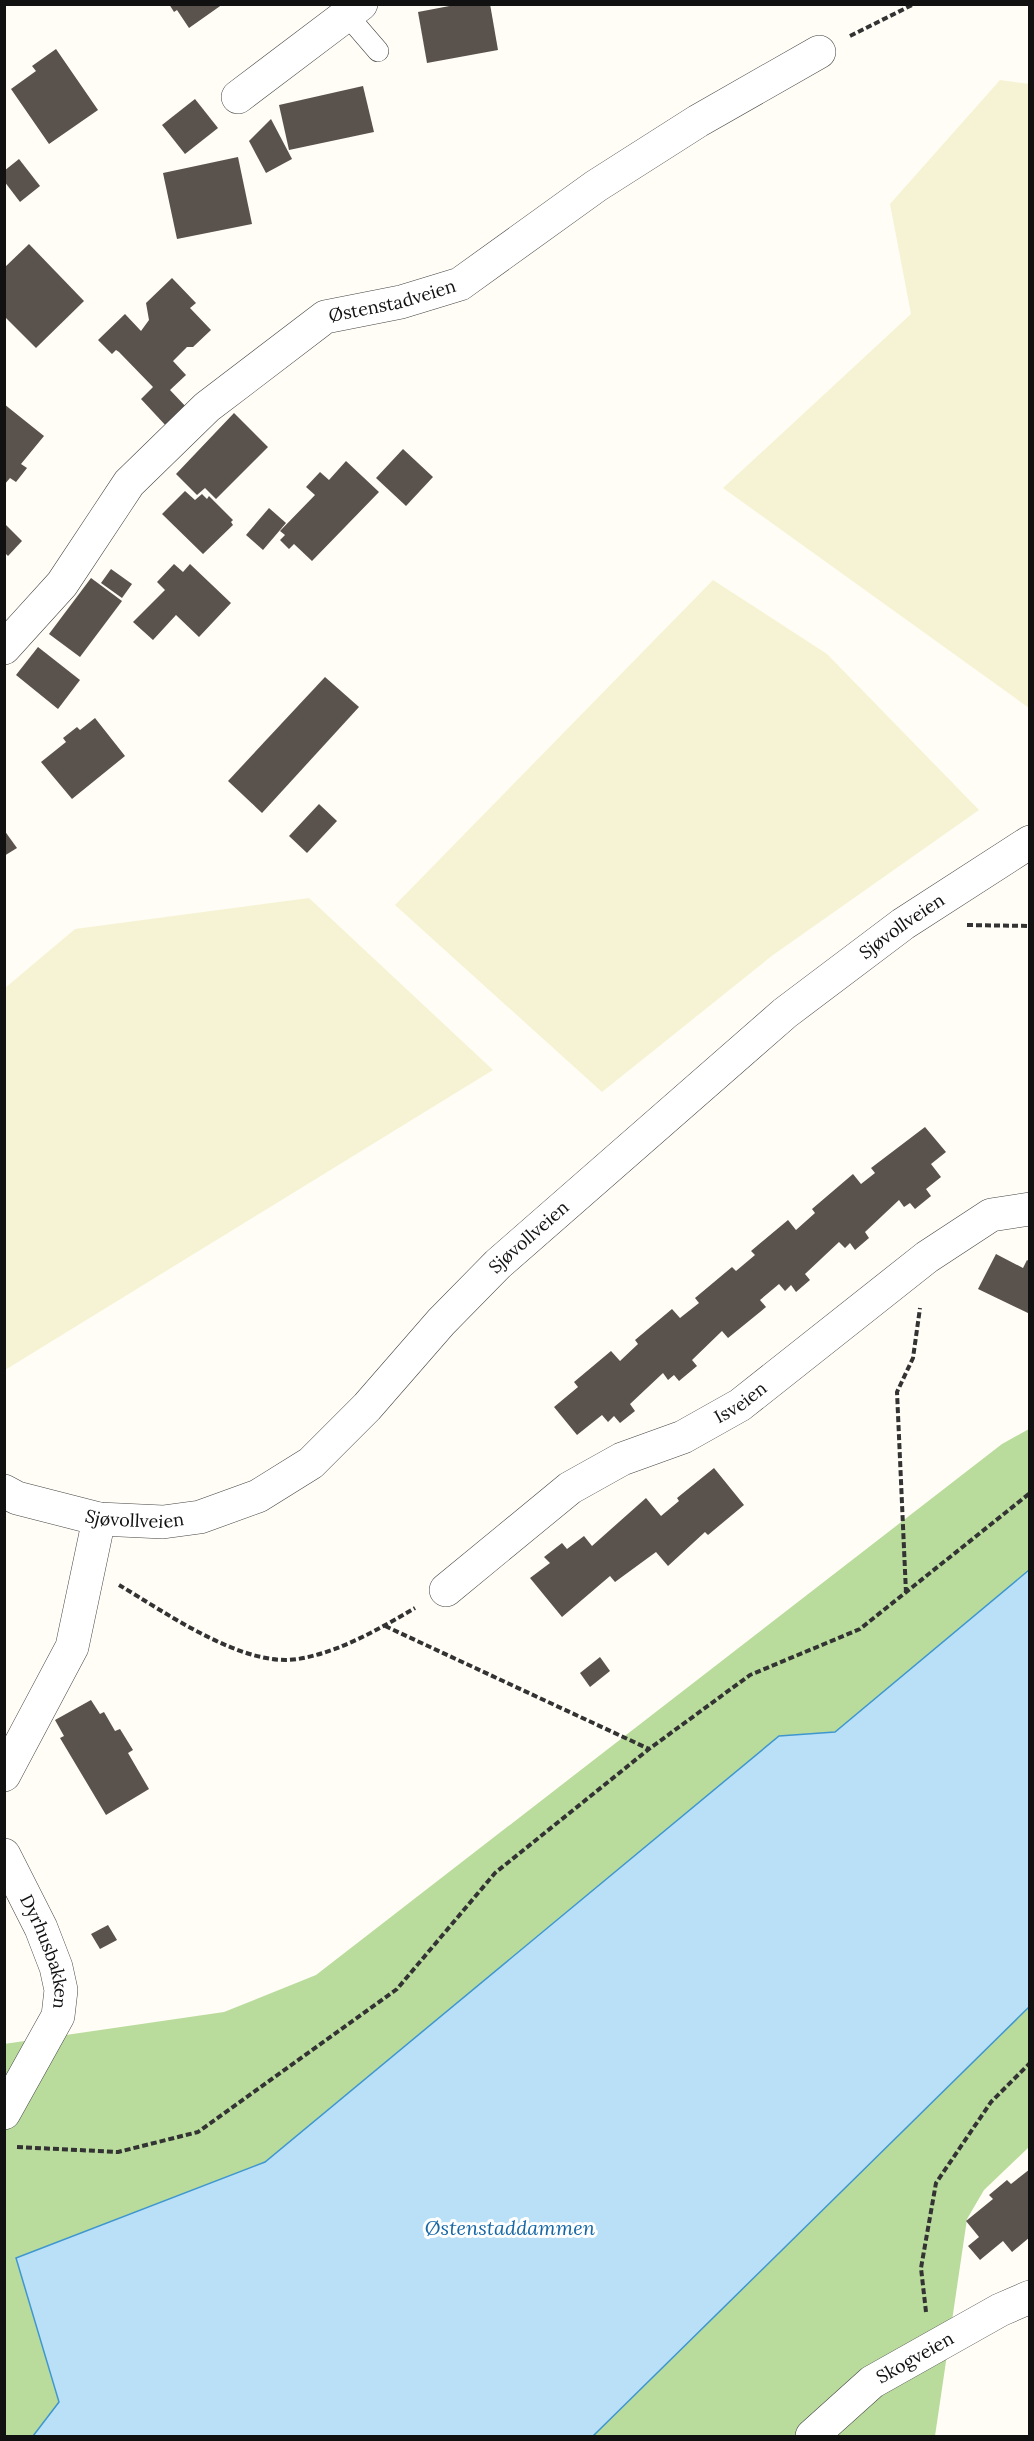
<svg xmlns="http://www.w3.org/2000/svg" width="1034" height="2441" font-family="Lora,serif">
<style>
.farmland{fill:#f6f3d4}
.forest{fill:#b9dc9c}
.water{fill:#b9e0f7;stroke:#3f96cf;stroke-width:1.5}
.building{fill:#5a524d}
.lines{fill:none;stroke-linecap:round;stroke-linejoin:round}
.service-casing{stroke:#444;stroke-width:22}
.minor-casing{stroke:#444;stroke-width:34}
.path{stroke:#333;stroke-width:4;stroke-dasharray:6 3;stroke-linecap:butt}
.service{stroke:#fff;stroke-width:21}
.minor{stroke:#fff;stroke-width:33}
.labels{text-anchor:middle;stroke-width:6;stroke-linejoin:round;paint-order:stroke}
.street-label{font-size:18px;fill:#111;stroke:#fff}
.water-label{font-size:20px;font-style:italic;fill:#1768a6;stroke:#fff}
</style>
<rect width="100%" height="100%" fill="#fffdf5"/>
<!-- farmland -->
<g class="farmland">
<polygon points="1000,80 1030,84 1029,708 723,488 911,314 890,204"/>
<polygon points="713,580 827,654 979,810 773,955 602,1092 395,905"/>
<polygon points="309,898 493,1070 5,1370 5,988 75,929"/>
</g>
<!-- forest -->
<g class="forest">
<polygon points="1029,1429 1029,1570 835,1732 779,1736 265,2162 16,2258 59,2403 33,2436 5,2436 4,2044 224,2012 316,1975 1002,1444"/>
<polygon points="1029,2007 1029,2147 984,2190 967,2219 935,2436 593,2436"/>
</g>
<!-- water -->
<polygon class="water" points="1029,1570 1029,2007 593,2436 33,2436 59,2402 16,2258 265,2162 779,1736 835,1732"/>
<!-- building -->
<g class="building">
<polygon points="169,4 223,4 189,28 177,10 174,12"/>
<polygon points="460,4 490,4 498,50 427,63 418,12"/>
<polygon points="56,49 98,110 49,144 11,89 36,71 32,66"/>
<polygon points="363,86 374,132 289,150 279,105"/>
<polygon points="195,99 218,128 185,154 162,125"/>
<polygon points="271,119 292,159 266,173 249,141"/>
<polygon points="238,157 252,224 177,239 163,173"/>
<polygon points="19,159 40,186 20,202 4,181 4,171"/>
<polygon points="29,244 84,301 36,348 4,316 4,268"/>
<polygon points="172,278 196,303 190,308 211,330 193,347 187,347 173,361 186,375 170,390 188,409 168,428 141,399 153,387 119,352 116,350 112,354 98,340 125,314 141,331 149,320 146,303"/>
<polygon points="4,404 44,436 21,464 27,468 16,482 10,478 4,485"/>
<polygon points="234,413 268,447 216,499 205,488 197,495 176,474"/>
<polygon points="403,449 433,477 406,506 376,478"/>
<polygon points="346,461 379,492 312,561 294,544 289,549 280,540 285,535 280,531 315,495 306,487 320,472 329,480"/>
<polygon points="185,491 195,500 202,494 207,499 209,496 233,520 231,522 233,525 203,554 162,514"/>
<polygon points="269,508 286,523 263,550 246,535"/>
<polygon points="4,523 22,541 8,556 4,552"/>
<polygon points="174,564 183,572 190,564 231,603 199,637 176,615 153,640 133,622 165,590 157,582"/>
<polygon points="111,569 132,584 122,598 101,583"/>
<polygon points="91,578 122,601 80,657 49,634"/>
<polygon points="38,647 80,680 58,709 16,675"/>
<polygon points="325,677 359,707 262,813 228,781"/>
<polygon points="95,718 125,756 72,799 41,762 66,742 63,738 77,727 80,730"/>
<polygon points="319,804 337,821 307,853 289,836"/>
<polygon points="4,830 17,848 4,856"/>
<polygon points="925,1127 946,1152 931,1164 941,1177 926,1189 931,1196 915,1209 910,1203 904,1207 899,1200 865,1232 869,1238 855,1250 850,1243 845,1248 839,1242 805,1274 810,1280 796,1292 791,1285 785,1291 779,1284 760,1300 766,1307 728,1338 722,1331 692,1360 697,1366 679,1381 674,1375 668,1380 663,1373 630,1404 635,1411 620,1423 614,1416 608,1422 602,1415 577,1435 554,1407 578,1387 574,1382 611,1351 620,1361 638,1344 635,1340 672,1309 680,1318 699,1303 695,1298 732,1267 736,1271 755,1255 751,1251 788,1220 796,1230 815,1213 812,1209 853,1174 861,1184 875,1173 871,1168"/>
<polygon points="996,1254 1023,1268 1027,1260 1030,1262 1030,1314 978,1289"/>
<polygon points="714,1468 744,1505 708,1535 705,1532 668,1566 656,1552 615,1582 610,1576 562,1617 530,1578 550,1563 544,1557 562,1543 567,1549 584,1536 592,1546 646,1498 661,1516 679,1501 677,1498"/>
<polygon points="600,1657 610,1671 590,1687 580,1673"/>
<polygon points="91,1700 100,1714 104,1712 115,1731 120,1729 133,1750 128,1753 149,1789 106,1815 60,1738 64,1736 55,1720"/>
<polygon points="108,1925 117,1940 100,1949 91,1934"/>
<polygon points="1030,2169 1030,2237 1012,2252 1003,2241 980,2260 968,2246 979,2237 966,2221 993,2199 989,2195 1007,2180 1011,2184"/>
</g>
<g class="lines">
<defs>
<polyline id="service" points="347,15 378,51"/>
<g id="minor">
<polyline points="238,97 361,4"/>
<path id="s1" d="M 4,648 L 62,584 L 129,483 L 207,407 L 325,317 L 401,302 L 460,284 L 596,186 L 698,121 L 819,52"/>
<path id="s2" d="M 4,1491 L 17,1498 L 99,1519 L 163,1522 L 200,1517 L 258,1496 L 311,1463 L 367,1407 L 441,1322 L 498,1264 L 785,1013 L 903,924 L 1030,842"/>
<path id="s3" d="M 446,1590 L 570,1488 L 622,1459 L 683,1437 L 740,1405 L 927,1257 L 991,1215 L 1030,1209"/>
<polyline points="4,1775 72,1647 99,1519"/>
<path id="s4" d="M 4,1855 L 41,1928 L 56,1967 L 61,1990 L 58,2016 L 4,2113"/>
<path id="s5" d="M 812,2436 L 872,2382 L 1000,2310 L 1030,2297"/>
</g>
</defs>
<!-- service casing -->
<use href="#service" class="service-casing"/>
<!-- minor casing -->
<use href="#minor" class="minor-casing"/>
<!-- path -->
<g class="path">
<polyline points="850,36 914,4"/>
<polyline points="967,925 1030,926"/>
<path d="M 119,1585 C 165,1612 243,1668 298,1659 C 340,1652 379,1629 415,1608"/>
<polyline points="906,1593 897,1392 913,1358 920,1308"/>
<polyline points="385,1626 649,1749"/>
<polyline points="17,2147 118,2152 198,2132 397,1989 495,1873 649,1749 750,1675 860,1629 1030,1493"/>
<polyline points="926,2312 921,2268 936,2183 991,2102 1030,2063"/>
</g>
<!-- service -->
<use href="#service" class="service"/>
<!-- minor -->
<use href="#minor" class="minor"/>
</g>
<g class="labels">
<!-- street labels -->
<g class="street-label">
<text dy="6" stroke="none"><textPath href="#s1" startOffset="534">Østenstadveien</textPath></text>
<text dy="6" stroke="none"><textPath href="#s2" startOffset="1125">Sjøvollveien</textPath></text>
<text dy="6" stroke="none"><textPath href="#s2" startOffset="639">Sjøvollveien</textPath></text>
<text dy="6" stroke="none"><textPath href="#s3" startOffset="352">Isveien</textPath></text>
<text dy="6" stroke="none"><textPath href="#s2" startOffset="135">Sjøvollveien</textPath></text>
<text dy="6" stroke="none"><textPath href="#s4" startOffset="106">Dyrhusbakken</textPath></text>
<text dy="6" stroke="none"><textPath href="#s5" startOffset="130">Skogveien</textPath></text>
</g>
<!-- water labels -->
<g class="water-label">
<text x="510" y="2235">Østenstaddammen</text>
</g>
</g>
<!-- border -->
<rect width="1034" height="2441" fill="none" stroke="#111111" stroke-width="12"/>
</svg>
